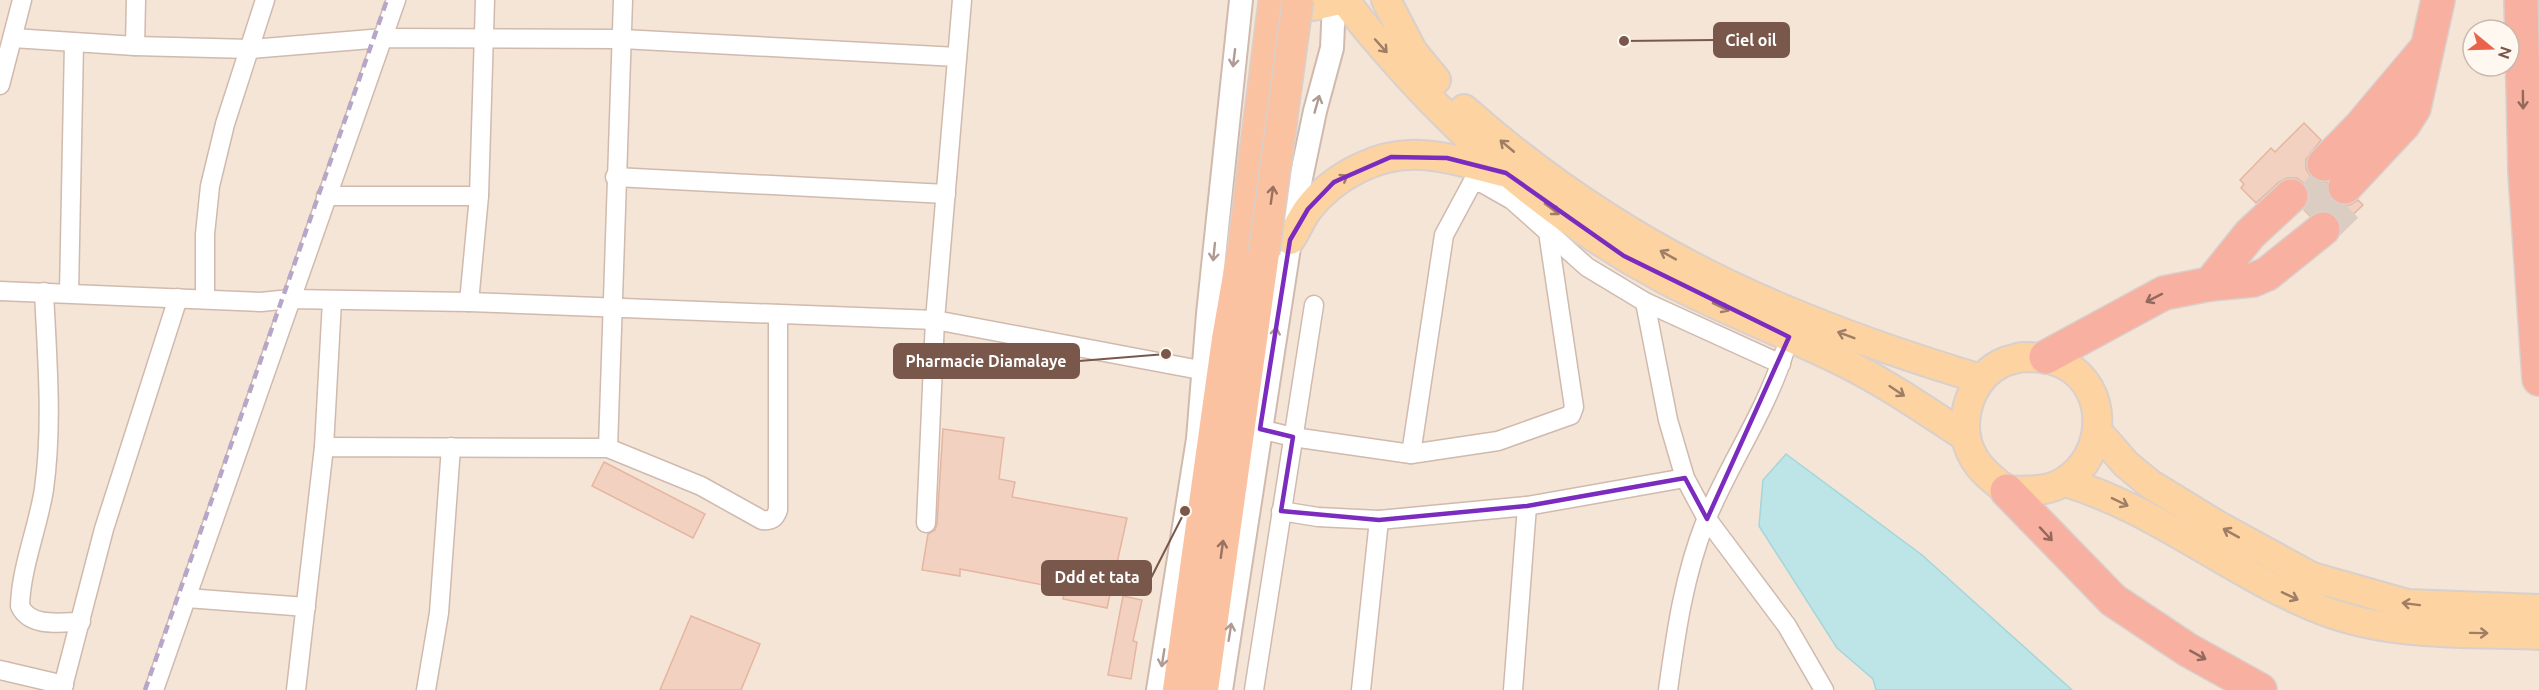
<svg xmlns="http://www.w3.org/2000/svg" width="2539" height="690" font-family="Ubuntu,sans-serif">
<style>
.residential{fill:#f5e5d7;fill-rule:evenodd}
.water{fill:#bde5e8;stroke:#a2d6da;stroke-width:1.5}
.building{fill:#f3d1c0;stroke:#e6b5a0;stroke-width:1.5}
.lines{fill:none;stroke-linecap:round;stroke-linejoin:round}
.motorway-tunnel{stroke:#dccdc2;stroke-width:33;stroke-dasharray:33 16;stroke-linecap:butt}
.minor-casing{stroke:#d0baae;stroke-width:21}
.tertiary-casing{stroke:#d0baae;stroke-width:26}
.primary-casing{stroke:#d9d0cd;stroke-width:32}
.trunk-casing{stroke:#d9d0cd;stroke-width:33}
.motorway-casing{stroke:#d9d0cd;stroke-width:36}
.minor{stroke:#fff;stroke-width:18}
.tertiary{stroke:#fff;stroke-width:22}
.primary{stroke:#fcd3a1;stroke-width:28}
.trunk{stroke:#fac2a0;stroke-width:30}
.motorway{stroke:#f8b0a0;stroke-width:33}
.rail{stroke:#b6a6c8;stroke-width:4.5;stroke-dasharray:9 6;stroke-linecap:butt}
.trunk-bridge-casing{stroke:#d9d0cd;stroke-width:33;stroke-linecap:butt}
.trunk-bridge{stroke:#fac2a0;stroke-width:30}
.oneway{stroke:#a07d65}
.oneway2{stroke:#af9b93}
.oneway3{stroke:#926a5c}
.oneway4{stroke:#997260}
.marked{fill:none;stroke:#7b2cbf;stroke-width:4.5;stroke-linejoin:round}
.leader{fill:none;stroke:#79584b;stroke-width:2}
.callout-dot{fill:#79584b;stroke:#fff8f0;stroke-width:2}
.callout{fill:#79584b;stroke:#79584b;stroke-width:2}
.callout-label{font-size:16px;text-anchor:middle;font-weight:bold;fill:#fff}
</style>
<rect width="100%" height="100%" fill="#fdf4e9"/>
<!-- residential -->
<path class="residential" d="M 0,0 L 2539,0 L 2539,690 L 0,690 ZM 2473,30 L 2509,30 L 2509,66 L 2473,66 Z"/>
<!-- water -->
<polygon class="water" points="1786,454 1922,555 2072,690 1876,690 1873,679 1837,648 1759,526 1763,480"/>
<!-- building -->
<g class="building">
<polygon points="2304,123 2321,140 2306,159 2306,169 2311,177 2319,182 2327,182 2327,193 2333,201 2341,205 2350,205 2358,200 2363,205 2341,226 2338,218 2330,212 2320,211 2310,216 2304,210 2309,202 2309,192 2305,184 2297,178 2287,178 2279,182 2256,203 2241,188 2244,184 2240,180 2271,148 2275,152"/>
<polygon points="943,429 1004,438 999,479 1015,482 1012,497 1127,518 1107,608 1063,599 1065,589 960,569 960,576 922,570 928,534 935,530 937,524"/>
<polygon points="604,462 705,514 693,538 592,486"/>
<polygon points="1123,596 1142,600 1133,641 1137,642 1131,679 1108,675"/>
<polygon points="691,616 760,644 741,690 660,690"/>
</g>
<g class="lines">
<!-- motorway-tunnel -->
<g class="motorway-tunnel">
<polyline points="2302,208 2334,175"/>
<polyline points="2323,229 2356,197"/>
</g>
<defs>
<g id="minor">
<polyline points="13,38 135,46 250,49 383,38 622,39 957,57"/>
<polyline points="135,46 136,0"/>
<polyline points="0,85 22,0"/>
<polyline points="615,177 946,194"/>
<polyline points="326,196 479,196"/>
<polyline points="0,291 261,302 290,299 469,302 935,320 1216,373"/>
<path d="M 44,292 C 47,357 53,424 44,489 C 38,528 21,567 20,606 C 30,628 61,622 81,622"/>
<polyline points="69,293 74,43"/>
<polyline points="205,299 205,234 210,186 225,124 265,0"/>
<polyline points="469,302 479,196 485,0"/>
<polyline points="1645,302 1668,420 1685,478 1707,519 1787,626 1824,690"/>
<polyline points="1260,429 1293,437 1411,454 1498,441 1571,415 1574,407 1548,232"/>
<polyline points="324,447 332,301"/>
<polyline points="608,448 623,0"/>
<polyline points="1411,454 1444,235 1472,183 1482,183 1512,200 1587,267 1645,302 1781,364"/>
<polyline points="1281,511 1318,517 1379,520 1527,506 1685,478"/>
<polyline points="926,523 935,320 962,0"/>
<polyline points="187,598 306,607"/>
<polyline points="0,670 64,685"/>
<polyline points="62,690 104,529 178,298"/>
<polyline points="154,690 396,0"/>
<path d="M 296,690 L 324,447 L 608,448 L 701,486 L 762,520 C 772,521 775,518 778,510 L 778,314"/>
<polyline points="426,690 439,613 451,447"/>
<polyline points="1254,690 1314,305"/>
<polyline points="1361,690 1379,520"/>
<polyline points="1513,690 1527,506"/>
<path d="M 1668,690 C 1676,632 1684,575 1706,520 C 1729,464 1766,411 1784,353"/>
</g>
<g id="tertiary">
<polyline points="1158,690 1198,439 1208,314 1241,0"/>
<polyline points="1221,690 1296,202 1315,111 1332,48 1334,2"/>
</g>
<g id="primary">
<polyline points="1285,0 1313,6 1339,0"/>
<path d="M 1345,0 C 1364,28 1387,52 1409,77 C 1484,159 1567,227 1664,279 C 1719,308 1777,330 1833,357 C 1880,379 1922,408 1966,437"/>
<polyline points="1386,0 1413,52 1436,80"/>
<path d="M 1464,109 C 1621,248 1783,320 1981,379"/>
<path d="M 1290,240 C 1297,230 1301,218 1309,208 C 1334,176 1379,152 1421,155 C 1449,156 1476,166 1503,172"/>
<path d="M 2022,357 C 2037,357 2049,357 2063,364 C 2110,387 2107,455 2065,481 C 2047,493 2027,490 2007,491 C 1995,481 1981,471 1974,458 C 1955,427 1968,381 2000,364 C 2006,360 2015,359 2022,357 Z"/>
<polyline points="2098,432 2126,464 2150,484 2217,525 2312,577 2407,604 2539,609"/>
<path d="M 2065,482 C 2157,509 2232,575 2322,610 C 2392,637 2466,632 2539,635"/>
</g>
<g id="trunk">
<polyline points="1178,690 1227,339 1243,247 1274,0"/>
<polyline points="1203,690 1264,253"/>
</g>
<g id="motorway">
<polyline points="2521,0 2525,173 2539,379"/>
<polyline points="2324,164 2361,126 2425,50"/>
<polyline points="2345,187 2404,124 2414,108 2438,0"/>
<polyline points="2210,284 2250,234 2291,196"/>
<polyline points="2046,357 2164,293 2210,284 2253,280 2267,274 2323,229"/>
<polyline points="2007,491 2113,600 2188,650 2260,690"/>
</g>
</defs>
<!-- minor casing -->
<use href="#minor" class="minor-casing"/>
<!-- tertiary casing -->
<use href="#tertiary" class="tertiary-casing"/>
<!-- primary casing -->
<use href="#primary" class="primary-casing"/>
<!-- trunk casing -->
<use href="#trunk" class="trunk-casing"/>
<!-- motorway casing -->
<use href="#motorway" class="motorway-casing"/>
<!-- minor -->
<use href="#minor" class="minor"/>
<!-- tertiary -->
<use href="#tertiary" class="tertiary"/>
<!-- primary -->
<use href="#primary" class="primary"/>
<!-- trunk -->
<use href="#trunk" class="trunk"/>
<!-- motorway -->
<use href="#motorway" class="motorway"/>
<!-- rail -->
<polyline class="rail" points="145,690 387,0"/>
<defs>
<polyline id="trunk-bridge" points="1264,253 1298,0"/>
</defs>
<!-- trunk-bridge casing -->
<use href="#trunk-bridge" class="trunk-bridge-casing"/>
<!-- trunk-bridge -->
<use href="#trunk-bridge" class="trunk-bridge"/>
</g>
<!-- one-way arrows -->
<defs><path id="oneway-shaft" d="M-6 0H5M1.5-3L5.5 0L1.5 3" fill="none" stroke-width="1.6" stroke-linecap="round" stroke-linejoin="round" transform="scale(1.5)"/></defs>
<g class="oneway">
<use href="#oneway-shaft" transform="translate(1381 46) rotate(48)"/>
<use href="#oneway-shaft" transform="translate(1507 146) rotate(-140)"/>
<use href="#oneway-shaft" transform="translate(1340 180) rotate(-31)"/>
<use href="#oneway-shaft" transform="translate(1552 209) rotate(37)"/>
<use href="#oneway-shaft" transform="translate(1668 255) rotate(-151)"/>
<use href="#oneway-shaft" transform="translate(1721 307) rotate(26)"/>
<use href="#oneway-shaft" transform="translate(1846 335) rotate(-159)"/>
<use href="#oneway-shaft" transform="translate(1897 391) rotate(34)"/>
<use href="#oneway-shaft" transform="translate(2120 502) rotate(26)"/>
<use href="#oneway-shaft" transform="translate(2231 533) rotate(-151)"/>
<use href="#oneway-shaft" transform="translate(2290 596) rotate(25)"/>
<use href="#oneway-shaft" transform="translate(2411 604) rotate(-173)"/>
<use href="#oneway-shaft" transform="translate(2479 633) rotate(1)"/>
</g>
<g class="oneway2">
<use href="#oneway-shaft" transform="translate(1234 58) rotate(97)"/>
<use href="#oneway-shaft" transform="translate(1317 104) rotate(-74)"/>
<use href="#oneway-shaft" transform="translate(1214 252) rotate(96)"/>
<use href="#oneway-shaft" transform="translate(1275 336) rotate(-81)"/>
<use href="#oneway-shaft" transform="translate(1230 632) rotate(-81)"/>
<use href="#oneway-shaft" transform="translate(1163 658) rotate(99)"/>
</g>
<g class="oneway3">
<use href="#oneway-shaft" transform="translate(2523 100) rotate(89)"/>
<use href="#oneway-shaft" transform="translate(2154 298) rotate(153)"/>
<use href="#oneway-shaft" transform="translate(2046 534) rotate(47)"/>
<use href="#oneway-shaft" transform="translate(2198 655) rotate(29)"/>
</g>
<g class="oneway4">
<use href="#oneway-shaft" transform="translate(1272 195) rotate(-82)"/>
<use href="#oneway-shaft" transform="translate(1222 549) rotate(-82)"/>
</g>
<!-- marked area -->
<path class="marked" d="M 1391,157 L 1447,158 L 1506,173 L 1624,256 L 1789,337 L 1707,519 L 1685,478 L 1527,506 L 1379,520 L 1281,511 L 1293,437 L 1260,429 L 1290,240 L 1308,209 L 1334,182 Z"/>
<!-- callouts -->
<path class="leader" d="M1624 41L1714 40M1166 354L1079 361M1185 511L1151 578"/>
<g class="callout-dot">
<circle cx="1624" cy="41" r="6"/>
<circle cx="1166" cy="354" r="6"/>
<circle cx="1185" cy="511" r="6"/>
</g>
<g class="callout">
<rect x="1714" y="23" width="75" height="34" rx="6"/>
<rect x="894" y="344" width="185" height="34" rx="6"/>
<rect x="1042" y="561" width="109" height="34" rx="6"/>
</g>
<g class="callout-label">
<text x="1751" y="46">Ciel oil</text>
<text x="986" y="367">Pharmacie Diamalaye</text>
<text x="1097" y="583">Ddd et tata</text>
</g>
<!-- north arrow -->
<g transform="translate(2491 48) rotate(109)"><circle r="28" fill="#fff8f0" stroke="#c9b8ae" stroke-width="1.5"/>
<path d="M0-4.5L10 22L0 15L-10 22Z" fill="#e9634d"/>
<text y="-9" font-size="16" font-weight="bold" text-anchor="middle" fill="#79584b">N</text>
</g>
</svg>
